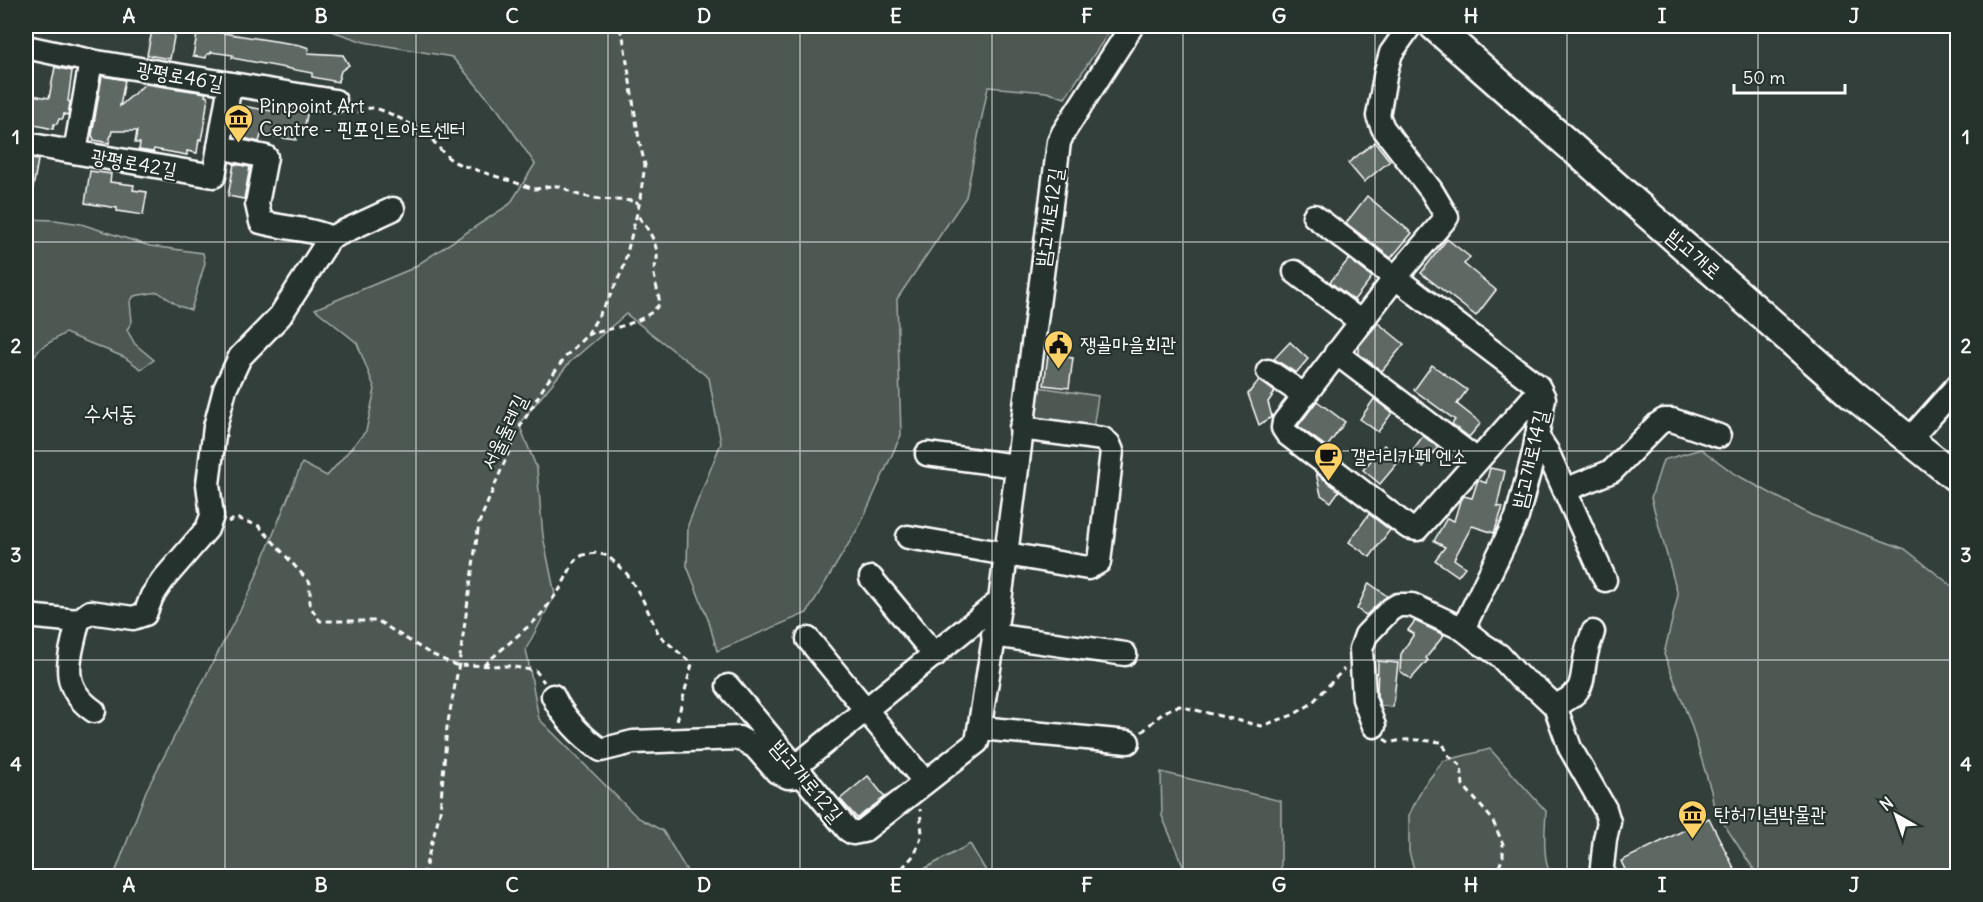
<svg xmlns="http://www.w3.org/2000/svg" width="1983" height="902" font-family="Delius,'Poor Story',sans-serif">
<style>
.green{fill:#4d5853;stroke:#a6aca9;stroke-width:1.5}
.building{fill:#5f6964;stroke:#fff;stroke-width:1.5}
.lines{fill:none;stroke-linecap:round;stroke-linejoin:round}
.minor-casing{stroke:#fff;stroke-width:27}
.major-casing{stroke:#fff;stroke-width:33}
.path{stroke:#fff;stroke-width:3;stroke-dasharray:6 4.5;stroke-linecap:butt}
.minor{stroke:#26332d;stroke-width:22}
.major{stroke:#26332d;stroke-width:28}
.grid{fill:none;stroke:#fff;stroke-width:1.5;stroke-opacity:0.55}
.labels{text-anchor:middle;stroke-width:4.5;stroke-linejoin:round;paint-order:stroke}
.street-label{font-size:20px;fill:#fff;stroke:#26332d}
.poi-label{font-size:20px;fill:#fff;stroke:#26332d;text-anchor:start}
.quarter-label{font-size:22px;fill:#fff;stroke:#26332d}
.neatline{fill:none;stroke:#fff;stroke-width:2}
.grid-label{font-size:20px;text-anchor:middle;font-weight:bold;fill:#fff}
</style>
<rect width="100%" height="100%" fill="#333f3a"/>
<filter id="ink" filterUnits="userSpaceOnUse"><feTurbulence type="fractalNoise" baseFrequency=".0167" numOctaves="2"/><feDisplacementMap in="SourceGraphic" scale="12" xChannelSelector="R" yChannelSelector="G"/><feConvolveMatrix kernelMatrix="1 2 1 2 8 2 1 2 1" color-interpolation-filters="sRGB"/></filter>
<g filter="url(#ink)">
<!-- green -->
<g class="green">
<polygon points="317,26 1113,26 1065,98 1046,92 988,87 966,197 897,299 901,435 860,525 807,613 717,651 709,622 687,566 688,525 721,443 709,378 626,314 570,362 519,424 537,469 543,536 555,595 526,649 539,719 637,817 663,831 690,876 114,876 146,791 251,589 302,463 327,476 366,431 375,389 357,343 315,309 411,269 510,204 535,164 498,110 452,57 364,42"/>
<polygon points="26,219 55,220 81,224 150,246 203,253 205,263 191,310 179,306 158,292 134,296 130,302 132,321 127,330 135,344 154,360 141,369 124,357 65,333 42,347 26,365"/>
<polygon points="1032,386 1098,396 1093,429 1027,420"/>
<polygon points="1701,449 1735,474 1811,515 1905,549 1957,590 1957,876 1758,876 1714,809 1711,791 1691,724 1664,654 1678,595 1651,498 1663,460"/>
<path d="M 1490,749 L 1546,811 C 1545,832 1542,857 1551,876 L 1416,876 L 1409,852 L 1409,815 L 1423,787 L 1443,761 Z"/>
<polygon points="1161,772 1281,801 1281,876 1187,876 1162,816"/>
<polygon points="970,844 989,876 911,876"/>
</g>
<!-- building -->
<g class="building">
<polygon points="153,26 176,26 170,59 147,55"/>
<polygon points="198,29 300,45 309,48 308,53 343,55 349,65 341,71 338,82 312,77 312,73 232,58 233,55 211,52 210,54 207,54 206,58 193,56"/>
<polygon points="55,67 72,71 68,101 70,102 68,115 64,114 63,119 59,119 57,124 54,124 53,129 26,123 26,94 49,98"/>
<polygon points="102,76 125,80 120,106 145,84 206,93 205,96 208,97 204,125 201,140 199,139 197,153 187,151 187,155 154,149 153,152 139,150 140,143 135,143 137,131 112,131 109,143 94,140 92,135"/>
<polygon points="278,105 308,110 304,130 297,129 296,140 261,135 259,142 237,136 243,106 277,112"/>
<polygon points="1375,142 1390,161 1364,182 1348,163"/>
<polygon points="26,158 38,160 32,194 26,193"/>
<polygon points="234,164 250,167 244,199 228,196"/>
<polygon points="90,171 111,174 110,182 134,185 133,190 147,192 143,215 117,211 117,208 85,203"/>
<polygon points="1367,196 1412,233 1391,258 1346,223"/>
<polygon points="1447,239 1470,257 1464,264 1496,290 1476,316 1421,273"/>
<polygon points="1349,259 1372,277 1354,300 1330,282"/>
<polygon points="1378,323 1404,344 1382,371 1359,354 1359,346"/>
<polygon points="1290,342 1308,359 1296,373 1274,359"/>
<polygon points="1048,355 1073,358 1069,388 1044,385"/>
<polygon points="1432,365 1467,390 1457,404 1481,423 1469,437 1452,424 1455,420 1414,390"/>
<polygon points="1259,380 1275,392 1268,402 1272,417 1259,425 1248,394"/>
<polygon points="1374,399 1392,413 1378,432 1360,419"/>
<polygon points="1317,401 1345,422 1327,447 1298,426"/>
<polygon points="1423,436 1438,447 1423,467 1408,456"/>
<polygon points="1384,445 1401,459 1380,484 1363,470"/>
<polygon points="1490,468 1505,471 1497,506 1503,507 1494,533 1472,526 1454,559 1465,567 1458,576 1435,560 1445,547 1434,541 1447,518 1454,521 1460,501 1464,496 1472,498 1478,480 1486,483"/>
<polygon points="1316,473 1339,491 1331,502 1321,495"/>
<polygon points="1369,514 1390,530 1370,557 1349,542"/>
<polygon points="1369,583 1387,596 1366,615 1357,609"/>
<polygon points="1415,621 1444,635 1426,658 1428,660 1411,679 1400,671 1401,654 1414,634 1408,630"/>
<polygon points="1378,661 1398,663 1393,707 1381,706 1377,696"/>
<polygon points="868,776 885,797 857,818 840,799"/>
<polygon points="1709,818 1738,876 1628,876 1621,861"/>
</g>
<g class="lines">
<defs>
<g id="minor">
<polyline points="1410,26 1391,53 1386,71 1378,116 1383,128 1431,190 1447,217 1395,278 1284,422 1283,428 1287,434 1408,527 1417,529 1540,390"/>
<polyline points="26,47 91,61 335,101"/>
<polyline points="26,144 214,176 230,84"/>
<path d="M 219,147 L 266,157 L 257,204 L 261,222 C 281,228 316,229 330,238"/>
<polyline points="75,152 91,61"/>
<polyline points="1314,216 1538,386 1544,398 1534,453 1517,517 1463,629"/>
<polyline points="1295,272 1361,322"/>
<polyline points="1336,353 1477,460"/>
<polyline points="1268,371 1304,395"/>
<polyline points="1537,436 1547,451 1605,580"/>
<polyline points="1909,440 1958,385"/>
<polyline points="927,454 1016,466"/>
<polyline points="1565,490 1612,471 1658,424 1664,420 1672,420 1719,436"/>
<polyline points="908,537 1088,568 1099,562 1112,451 1109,444 1103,439 1021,428"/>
<polyline points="871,578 935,655"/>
<polyline points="26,616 78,621 90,612 133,618 145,614 152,596 163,580 207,529 212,516 208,484 215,427 225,389 240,357 280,316 330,238 393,209"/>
<path d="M 78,621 C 70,659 57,685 94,711"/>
<polyline points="993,635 1125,654"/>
<polyline points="808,639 925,782"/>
<polyline points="728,686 848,830 853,833 863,831 977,742 1000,601 1059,142 1063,133 1132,26"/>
<path d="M 553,696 C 564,719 581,736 601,750 L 633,742 L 739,738 L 755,747 L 777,772 L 788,777 L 802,776"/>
<path d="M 1555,706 C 1589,690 1579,682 1587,651 C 1588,645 1591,639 1593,632"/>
<polyline points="1374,726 1364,699 1361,649 1366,635 1390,610 1398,605 1412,605 1463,629 1482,644 1499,655 1519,677 1537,689 1555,706 1570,748 1605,809 1609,822 1605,839 1601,876"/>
<polyline points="980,728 1128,742"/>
<polyline points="795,767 1000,601"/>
</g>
<polyline id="major" points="1434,26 1852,394 1958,479"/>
</defs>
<!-- minor casing -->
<use href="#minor" class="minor-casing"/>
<!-- major casing -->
<use href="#major" class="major-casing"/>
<!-- path -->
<g class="path">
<path d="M 348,110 L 354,113 C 359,112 366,108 371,108 C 382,107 421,129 429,136 C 438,146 446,159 459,164 C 484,173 509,180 534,189 C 542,189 548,185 557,186 C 565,187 571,193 579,195 C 598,200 616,200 636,201 L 638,204"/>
<path d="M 587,335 C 610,328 645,325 660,303 L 653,270 C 665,252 648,228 637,215"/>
<polyline points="228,522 236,518 259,526 310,583 310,606 320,621 378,621 429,653 455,665 509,666 536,671 544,682"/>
<polyline points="484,665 539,617 560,589 575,560 583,555 596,553 608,556 627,574 642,598 659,635 692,664 677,721"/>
<path d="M 1142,732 C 1153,722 1164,709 1179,706 L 1261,726 L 1293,715 L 1311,704 L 1344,669"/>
<path d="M 1384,739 L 1390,743 C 1406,737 1425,741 1442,742 L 1449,756 L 1461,766 L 1463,785 L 1492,819 L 1503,844 L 1503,856 L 1496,876"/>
<polyline points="423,876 440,812 447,727 459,664 479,523 517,432 545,385 567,355 587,335 608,300 623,269 639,205 645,165 639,140 623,36 618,26"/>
<polyline points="895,876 915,854 922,834 920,809"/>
</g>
<!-- minor -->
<use href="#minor" class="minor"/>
<!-- major -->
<use href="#major" class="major"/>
</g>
</g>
<!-- grid -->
<path class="grid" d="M 225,26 L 225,876M 416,26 L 416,876M 608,26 L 608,876M 800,26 L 800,876M 992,26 L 992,876M 1183,26 L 1183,876M 1375,26 L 1375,876M 1567,26 L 1567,876M 1758,26 L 1758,876M 26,242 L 1958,242M 26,451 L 1958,451M 26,660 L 1958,660"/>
<!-- icons -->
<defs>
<symbol id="museum-pin" viewBox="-11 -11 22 30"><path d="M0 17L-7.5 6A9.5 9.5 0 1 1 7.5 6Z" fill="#ffd166" stroke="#26332d"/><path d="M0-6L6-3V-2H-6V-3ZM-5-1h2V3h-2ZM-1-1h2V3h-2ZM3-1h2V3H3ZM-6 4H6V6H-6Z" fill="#111"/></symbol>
<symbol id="civic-pin" viewBox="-11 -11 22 30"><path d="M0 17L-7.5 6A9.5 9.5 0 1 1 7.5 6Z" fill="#ffd166" stroke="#26332d"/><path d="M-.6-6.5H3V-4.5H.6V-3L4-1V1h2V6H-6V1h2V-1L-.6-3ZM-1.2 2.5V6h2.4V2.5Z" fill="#111"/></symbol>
<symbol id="cafe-pin" viewBox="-11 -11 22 30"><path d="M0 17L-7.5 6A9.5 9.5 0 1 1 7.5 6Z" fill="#ffd166" stroke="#26332d"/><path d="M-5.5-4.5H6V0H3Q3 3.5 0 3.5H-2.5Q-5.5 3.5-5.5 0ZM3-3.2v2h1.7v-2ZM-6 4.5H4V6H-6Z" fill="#111"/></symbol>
</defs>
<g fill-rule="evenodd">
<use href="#museum-pin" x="222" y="102" width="33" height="45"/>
<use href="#civic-pin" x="1042" y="328" width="33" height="45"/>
<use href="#cafe-pin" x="1312" y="440" width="33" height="45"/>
<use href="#museum-pin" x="1676" y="798" width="33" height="45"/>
</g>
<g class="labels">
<!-- street labels -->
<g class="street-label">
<text transform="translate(180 76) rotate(10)" y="7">광평로46길</text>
<text transform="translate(134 163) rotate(10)" y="7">광평로42길</text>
<text transform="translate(1049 217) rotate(-82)" y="7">밤고개로12길</text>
<text transform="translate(1694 254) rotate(41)" y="7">밤고개로</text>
<text transform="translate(504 432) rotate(-64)" y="7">서울둘레길</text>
<text transform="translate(1530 459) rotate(-77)" y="7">밤고개로14길</text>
<text transform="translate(807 781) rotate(50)" y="7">밤고개로12길</text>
</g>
<!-- poi labels -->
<g class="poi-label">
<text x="259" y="113">Pinpoint Art<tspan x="259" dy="23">Centre - 핀포인트아트센터</tspan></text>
<text x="1080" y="351">쟁골마을회관</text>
<text x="1350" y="463">갤러리카페 엔소</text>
<text x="1714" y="821">탄허기념박물관</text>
</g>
<!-- quarter labels -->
<g class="quarter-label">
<text x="110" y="421">수서동</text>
</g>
</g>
<!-- margin -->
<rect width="1983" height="902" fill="none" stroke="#26332d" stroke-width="66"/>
<!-- north arrow -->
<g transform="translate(1896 815) rotate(320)" stroke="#26332d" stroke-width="4.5" paint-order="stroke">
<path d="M0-4.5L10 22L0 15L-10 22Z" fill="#ffffff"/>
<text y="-9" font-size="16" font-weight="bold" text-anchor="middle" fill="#ffffff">N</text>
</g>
<!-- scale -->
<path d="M1734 84v9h111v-9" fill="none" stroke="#ffffff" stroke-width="3"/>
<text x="1743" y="84" font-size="18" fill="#ffffff" stroke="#26332d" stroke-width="4.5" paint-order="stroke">50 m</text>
<rect x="33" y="33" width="1917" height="836" class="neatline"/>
<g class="grid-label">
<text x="129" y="23">A</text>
<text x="321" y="23">B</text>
<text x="512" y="23">C</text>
<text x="704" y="23">D</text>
<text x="896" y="23">E</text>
<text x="1087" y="23">F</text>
<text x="1279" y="23">G</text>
<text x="1471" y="23">H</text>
<text x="1662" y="23">I</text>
<text x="1854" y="23">J</text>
<text x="16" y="144">1</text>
<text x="1966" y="144">1</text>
<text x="16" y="353">2</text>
<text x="1966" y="353">2</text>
<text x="16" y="562">3</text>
<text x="1966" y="562">3</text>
<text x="16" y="771">4</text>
<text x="1966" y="771">4</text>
<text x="129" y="892">A</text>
<text x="321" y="892">B</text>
<text x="512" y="892">C</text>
<text x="704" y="892">D</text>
<text x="896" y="892">E</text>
<text x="1087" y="892">F</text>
<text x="1279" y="892">G</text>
<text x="1471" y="892">H</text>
<text x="1662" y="892">I</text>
<text x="1854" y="892">J</text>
</g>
</svg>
